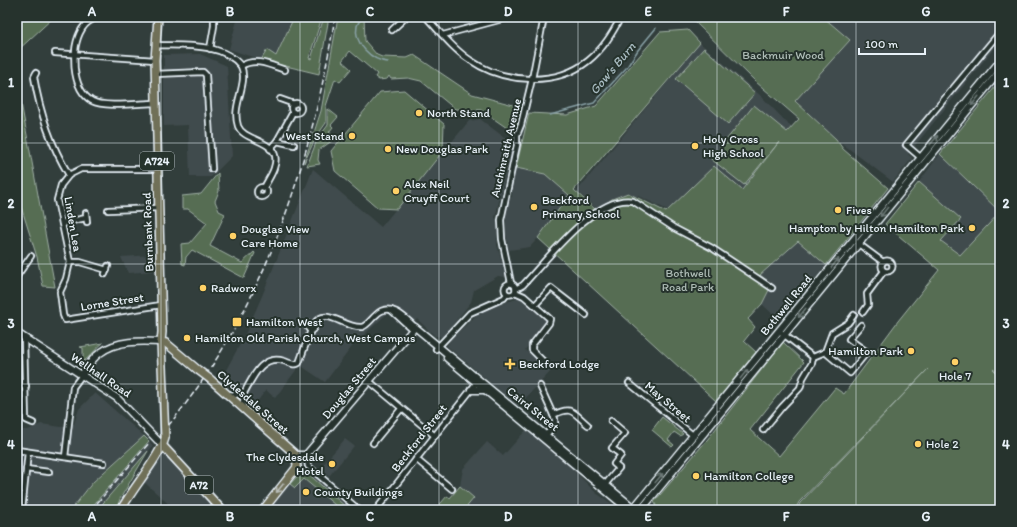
<svg xmlns="http://www.w3.org/2000/svg" width="1017" height="527" font-family="Itim,sans-serif">
<style>
.built{fill:#414b4d}
.green{fill:#566d52;stroke:#9fafa5}
.lines{fill:none;stroke-linecap:round;stroke-linejoin:round}
.stream{stroke:#89a2a7;stroke-width:1.5}
.street-casing{stroke:#e8f1f8;stroke-width:8}
.secondary-casing{stroke:#e8f1f8;stroke-width:9}
.primary-casing{stroke:#e8f1f8;stroke-width:10}
.street{stroke:#26332d;stroke-width:4.5}
.secondary{stroke:#26332d;stroke-width:6}
.primary{stroke:#706f59;stroke-width:7}
.rail{stroke:#e8f1f8;stroke-width:1.5;stroke-dasharray:6 3;stroke-linecap:butt}
.primary-bridge-casing{stroke:#e8f1f8;stroke-width:10;stroke-linecap:butt}
.primary-bridge{stroke:#706f59;stroke-width:7}
.oneway{stroke:#6a7674}
.oneway2{stroke:#b8bdb8}
.grid{fill:none;stroke:#e8f1f8;stroke-width:1;stroke-opacity:0.55}
.poi-dot{fill:#ffd166;stroke:#26332d;stroke-width:1.5}
.labels{text-anchor:middle;stroke-width:4;stroke-linejoin:round;paint-order:stroke}
.shield{fill:#26332d;stroke:#aeb8bb;stroke-width:1}
.shield-label{font-size:11px;font-weight:bold;fill:#e8f1f8}
.park-label{font-size:12px;fill:#aebcb6;stroke:#26332d}
.poi-label{font-size:12px;fill:#e8f1f8;stroke:#26332d;text-anchor:start}
.street-label{font-size:12px;fill:#e8f1f8;stroke:#26332d}
.water-label{font-size:13px;font-style:italic;fill:#a9bcc2;stroke:#26332d}
.neatline{fill:none;stroke:#e8f1f8;stroke-width:1.5}
.grid-label{font-size:13px;text-anchor:middle;font-weight:bold;fill:#e8f1f8}
</style>
<rect width="100%" height="100%" fill="#323e3c"/>
<filter id="ink" filterUnits="userSpaceOnUse"><feTurbulence type="fractalNoise" baseFrequency=".025" numOctaves="2"/><feDisplacementMap in="SourceGraphic" scale="8" xChannelSelector="R" yChannelSelector="G"/><feConvolveMatrix kernelMatrix="1 2 1 2 8 2 1 2 1" color-interpolation-filters="sRGB"/></filter>
<g filter="url(#ink)">
<!-- built -->
<g class="built">
<polygon points="238,17 294,17 276,56 261,60 229,49"/>
<polygon points="823,17 1000,17 1000,41 908,154 912,158 893,182 836,139 795,100 850,40"/>
<polygon points="700,43 761,96 791,127 742,190 672,212 638,196 626,197 598,210 577,191"/>
<polygon points="200,54 227,66 232,156 211,177 190,177 188,125 164,126 164,55"/>
<polygon points="480,119 513,144 495,218 497,219 497,245 506,277 498,276 474,290 471,302 443,337 435,336 417,319 408,329 391,310 354,344 325,382 300,365 275,398 266,390 253,407 220,381 244,337 262,296 313,169 381,227 469,121"/>
<polygon points="940,154 1000,212 960,255 941,241 960,220 919,182"/>
<polygon points="516,168 545,174 569,195 538,238 530,247 509,250 506,235 506,217 508,204 510,197 512,197 512,186"/>
<polygon points="798,241 826,265 783,318 779,320 762,304 772,284 760,275"/>
<polygon points="153,255 154,271 128,273 121,257"/>
<polygon points="519,298 522,298 548,321 525,350 551,371 518,406 447,346 450,340 481,311"/>
<polygon points="95,393 144,436 93,482 71,510 17,510 17,430 28,430 41,424 61,427 74,424 79,409"/>
<polygon points="527,429 560,456 596,493 621,510 464,510 474,498 460,486 463,469 487,442 503,456"/>
<polygon points="345,439 354,446 329,476 320,468"/>
<polygon points="149,441 153,446 97,510 89,510"/>
<polygon points="164,454 215,510 170,510 172,507 144,482"/>
<polygon points="304,468 307,469 354,510 266,510 300,469"/>
</g>
<!-- green -->
<g class="green">
<polygon points="17,17 54,17 17,51"/>
<polygon points="294,17 322,17 309,58 311,59 324,17 329,17 319,74 261,60 267,50 276,56"/>
<polygon points="338,17 364,17 365,41 377,55 382,57 407,58 414,55 472,94 521,107 517,125 514,128 507,128 481,110 455,109 421,81 408,78 391,79 389,76 387,79 379,80 375,77 377,74 350,51 342,61 351,69 340,82 335,79 326,106 326,123 316,137 304,163 321,111"/>
<polygon points="690,17 823,17 850,40 795,101 836,139 843,149 888,188 826,265 798,241 760,275 772,284 762,304 748,319 755,327 744,341 756,352 716,401 538,238 569,195 545,174 516,168 529,113 567,115 596,106 660,32 688,30 700,43 574,190 596,210 612,199 628,193 666,212 714,166 742,190 779,142 744,185 711,159 754,105 787,132 799,119 756,82"/>
<polygon points="704,48 755,93 728,124 676,79"/>
<polygon points="17,81 55,287 43,286 37,257 17,194"/>
<polygon points="1000,81 1000,212 940,154"/>
<polygon points="404,90 444,124 443,151 397,209 378,208 335,171 331,151 380,92"/>
<polygon points="328,109 338,117 331,125 333,127 329,132 336,138 319,150 318,160 320,164 307,166 317,140 328,125"/>
<polygon points="218,173 219,191 215,201 219,211 225,214 210,246 242,263 254,252 255,253 244,278 192,250 186,257 185,265 182,264 181,244 190,243 207,223 188,209 182,209 182,196 201,194"/>
<polygon points="919,182 961,219 941,241 960,255 1000,212 1000,374 993,369 1000,376 1000,510 797,510 800,503 928,369 799,502 795,510 652,510 656,505 654,502 707,440 783,342 804,362 750,430 779,456 835,388 844,394 898,321 939,270 885,224"/>
<path d="M 103,343 C 95,349 86,363 77,364 L 83,357 L 83,348 L 80,347 Z"/>
<polygon points="662,417 683,434 680,436 674,432 668,440 674,445 672,447 652,430"/>
<polygon points="144,436 149,441 89,510 71,510 93,482"/>
<polygon points="148,451 120,499 116,510 97,510"/>
<polygon points="302,471 305,471 346,507 343,510 341,510 304,479 295,488 290,484"/>
<polygon points="460,486 474,498 464,510 435,510 447,496 450,498"/>
</g>
<g class="lines">
<!-- stream -->
<g class="stream">
<path d="M 362,17 C 360,20 358,23 357,26 C 353,43 372,61 388,62"/>
<polyline points="550,115 594,103 627,67 638,50 656,28"/>
</g>
<defs>
<g id="street">
<path d="M 99,17 C 91,19 86,22 82,29 C 70,48 71,89 92,101 C 105,108 140,103 156,103"/>
<path d="M 426,17 C 440,32 453,49 470,60 C 503,83 555,87 588,61 C 603,49 612,34 621,17"/>
<polyline points="392,30 406,17"/>
<polyline points="443,35 510,17"/>
<path d="M 156,45 C 183,46 222,42 241,66 C 256,57 270,65 285,70"/>
<polyline points="210,49 214,26 214,17"/>
<polyline points="55,53 155,60"/>
<path d="M 241,66 C 249,84 231,105 238,126 C 244,143 284,139 274,168 C 272,175 267,181 264,188"/>
<path d="M 36,73 L 34,77 C 40,113 50,144 69,175"/>
<polyline points="155,74 203,72 206,75 212,169"/>
<polyline points="280,99 294,104"/>
<circle cx="296" cy="108" r="5"/>
<polyline points="277,141 294,145"/>
<polyline points="270,149 277,141 293,112"/>
<polyline points="920,157 906,145 1000,32"/>
<polyline points="157,169 81,169 69,175 61,185 57,200 70,262 66,279 60,292 63,315 65,320 161,305"/>
<circle cx="262" cy="192" r="5"/>
<polyline points="108,210 158,208"/>
<polyline points="86,213 87,222"/>
<polyline points="62,223 86,218"/>
<polyline points="856,242 883,262"/>
<circle cx="887" cy="266" r="5.5"/>
<polyline points="70,262 80,262 107,270"/>
<polyline points="105,274 108,266"/>
<polyline points="17,276 31,256"/>
<polyline points="511,283 502,239 501,220 517,145 517,135 521,125 532,79 544,17"/>
<circle cx="510" cy="289" r="5.5"/>
<path d="M 516,289 L 523,285 C 546,261 596,194 633,201 L 674,228 L 712,248 L 772,288"/>
<polyline points="515,292 524,296 550,319 549,323 532,345 532,350 548,366"/>
<polyline points="535,305 551,288 586,315"/>
<polyline points="391,310 413,330"/>
<polyline points="863,312 868,305 867,294 884,271"/>
<circle cx="311" cy="327" r="3"/>
<path d="M 314,324 C 326,305 344,329 362,327 C 368,325 371,319 376,315 C 389,301 405,317 415,327"/>
<polyline points="782,333 813,357 825,352 832,333 848,323 854,315"/>
<polyline points="24,338 26,420 33,423"/>
<polyline points="436,349 470,313 504,298 507,294"/>
<polyline points="825,352 850,373 867,352 849,339 861,325"/>
<polyline points="369,381 435,436"/>
<polyline points="629,383 694,436"/>
<polyline points="17,386 26,386"/>
<polyline points="540,386 555,419 555,425 544,437"/>
<polyline points="244,393 243,403 245,409"/>
<path d="M 228,394 L 234,395 L 244,393 C 253,377 262,354 284,361 C 290,363 294,366 299,363 L 311,330"/>
<path d="M 553,415 C 573,405 573,413 588,425"/>
<polyline points="763,430 782,407 800,388 803,378 812,363 813,357"/>
<polyline points="373,443 401,409"/>
<polyline points="17,450 104,463"/>
<polyline points="306,455 308,466 359,510"/>
<polyline points="65,457 73,387 82,375"/>
<polyline points="416,459 452,489"/>
<polyline points="26,469 49,472"/>
<polyline points="603,487 619,468 614,464 621,455 612,448 625,433 611,421"/>
<polyline points="22,510 28,452"/>
<polyline points="376,510 478,381"/>
</g>
<g id="secondary">
<polyline points="17,333 117,398 163,446"/>
<polyline points="447,358 629,510"/>
<path d="M 82,375 C 87,367 92,358 100,353 C 117,340 140,341 161,342"/>
<polyline points="471,390 484,390"/>
<polyline points="296,455 306,455 415,327 636,510"/>
<polyline points="632,510 1000,61"/>
<polyline points="641,510 1000,71"/>
</g>
<g id="primary">
<polyline points="161,342 166,343 198,370"/>
<polyline points="210,379 296,455 297,467 263,510"/>
<polyline points="163,446 222,510"/>
<path d="M 121,510 C 131,490 160,457 165,438 L 161,342 L 162,332 L 155,60 L 158,17"/>
</g>
</defs>
<!-- street casing -->
<use href="#street" class="street-casing"/>
<!-- secondary casing -->
<use href="#secondary" class="secondary-casing"/>
<!-- primary casing -->
<use href="#primary" class="primary-casing"/>
<!-- street -->
<use href="#street" class="street"/>
<!-- secondary -->
<use href="#secondary" class="secondary"/>
<!-- primary -->
<use href="#primary" class="primary"/>
<!-- rail -->
<g class="rail">
<path d="M 168,426 C 264,311 311,163 335,17"/>
<polyline points="91,510 150,442"/>
</g>
<defs>
<polyline id="primary-bridge" points="198,370 210,379"/>
</defs>
<!-- primary-bridge casing -->
<use href="#primary-bridge" class="primary-bridge-casing"/>
<!-- primary-bridge -->
<use href="#primary-bridge" class="primary-bridge"/>
</g>
<!-- one-way arrows -->
<defs><path id="oneway-shaft" d="M-6 0H5M1.5-3L5.5 0L1.5 3" fill="none" stroke-width="1.6" stroke-linecap="round" stroke-linejoin="round"/></defs>
<g class="oneway">
<use href="#oneway-shaft" transform="translate(975 101) rotate(129)"/>
<use href="#oneway-shaft" transform="translate(934 140) rotate(-50)"/>
<use href="#oneway-shaft" transform="translate(884 212) rotate(129)"/>
<use href="#oneway-shaft" transform="translate(835 263) rotate(-51)"/>
<use href="#oneway-shaft" transform="translate(802 313) rotate(129)"/>
<use href="#oneway-shaft" transform="translate(744 374) rotate(-51)"/>
<use href="#oneway-shaft" transform="translate(659 478) rotate(-50)"/>
</g>
<use class="oneway2" href="#oneway-shaft" transform="translate(280 488) rotate(129)"/>
</g>
<!-- grid -->
<path class="grid" d="M 161,17 L 161,510M 300,17 L 300,510M 439,17 L 439,510M 578,17 L 578,510M 717,17 L 717,510M 856,17 L 856,510M 17,143 L 1000,143M 17,264 L 1000,264M 17,384 L 1000,384"/>
<!-- markers -->
<g class="poi-dot">
<circle cx="419" cy="113" r="4"/>
<circle cx="352" cy="136" r="4"/>
<circle cx="695" cy="146" r="4"/>
<circle cx="388" cy="149" r="4"/>
<circle cx="396" cy="191" r="4"/>
<circle cx="534" cy="207" r="4"/>
<circle cx="838" cy="210" r="4"/>
<circle cx="972" cy="228" r="4"/>
<circle cx="233" cy="236" r="4"/>
<circle cx="203" cy="288" r="4"/>
<rect x="232" y="317" width="10" height="10" rx="2"/>
<circle cx="187" cy="338" r="4"/>
<circle cx="911" cy="351" r="4"/>
<circle cx="955" cy="362" r="4"/>
<path d="M508 358h4v4h4v4h-4v4h-4v-4h-4v-4h4z"/>
<circle cx="918" cy="444" r="4"/>
<circle cx="332" cy="464" r="4"/>
<circle cx="696" cy="476" r="4"/>
<circle cx="306" cy="492" r="4"/>
</g>
<g class="labels">
<!-- shield labels -->
<g class="shield">
<rect x="140" y="152" width="34" height="18" rx="3"/>
<rect x="185" y="476" width="28" height="18" rx="3"/>
</g>
<g class="shield-label">
<text x="157" y="165">A724</text>
<text x="199" y="489">A72</text>
</g>
<!-- park labels -->
<g class="park-label">
<text x="783" y="59">Backmuir Wood</text>
<text x="688" y="277">Bothwell<tspan x="688" dy="14">Road Park</tspan></text>
</g>
<!-- poi labels -->
<g class="poi-label">
<text x="427" y="117">North Stand</text>
<text x="344" y="140" text-anchor="end">West Stand</text>
<text x="703" y="143">Holy Cross<tspan x="703" dy="14">High School</tspan></text>
<text x="396" y="153">New Douglas Park</text>
<text x="404" y="188">Alex Neil<tspan x="404" dy="14">Cruyff Court</tspan></text>
<text x="542" y="204">Beckford<tspan x="542" dy="14">Primary School</tspan></text>
<text x="846" y="214">Fives</text>
<text x="964" y="232" text-anchor="end">Hampton by Hilton Hamilton Park</text>
<text x="241" y="233">Douglas View<tspan x="241" dy="14">Care Home</tspan></text>
<text x="211" y="292">Radworx</text>
<text x="246" y="326">Hamilton West</text>
<text x="195" y="342">Hamilton Old Parish Church, West Campus</text>
<text x="903" y="355" text-anchor="end">Hamilton Park</text>
<text x="519" y="368">Beckford Lodge</text>
<text x="955" y="380" text-anchor="middle">Hole 7</text>
<text x="926" y="448">Hole 2</text>
<text x="324" y="461" text-anchor="end">The Clydesdale<tspan x="324" dy="14">Hotel</tspan></text>
<text x="704" y="480">Hamilton College</text>
<text x="314" y="496">County Buildings</text>
</g>
<!-- street labels -->
<g class="street-label">
<text transform="translate(506 148) rotate(-77)" y="4">Auchinraith Avenue</text>
<text transform="translate(73 224) rotate(80)" y="4">Linden Lea</text>
<text transform="translate(148 232) rotate(-92)" y="4">Burnbank Road</text>
<text transform="translate(112 302) rotate(-9)" y="4">Lorne Street</text>
<text transform="translate(786 305) rotate(-51)" y="4">Bothwell Road</text>
<text transform="translate(101 375) rotate(34)" y="4">Wellhall Road</text>
<text transform="translate(349 388) rotate(-50)" y="4">Douglas Street</text>
<text transform="translate(253 402) rotate(41)" y="4">Clydesdale Street</text>
<text transform="translate(668 402) rotate(40)" y="4">May Street</text>
<text transform="translate(533 409) rotate(39)" y="4">Caird Street</text>
<text transform="translate(419 438) rotate(-52)" y="4">Beckford Street</text>
</g>
<!-- water labels -->
<g class="water-label">
<text transform="translate(612 68) rotate(-50)" y="5">Gow's Burn</text>
</g>
</g>
<!-- margin -->
<rect width="1017" height="527" fill="none" stroke="#26332d" stroke-width="44"/>
<!-- scale -->
<path d="M859 48v6h66v-6" fill="none" stroke="#e8f1f8" stroke-width="2"/>
<text x="865" y="48" font-size="12" fill="#e8f1f8" stroke="#26332d" stroke-width="3" paint-order="stroke">100 m</text>
<rect x="22" y="22" width="973" height="483" class="neatline"/>
<g class="grid-label">
<text x="92" y="16">A</text>
<text x="230" y="16">B</text>
<text x="370" y="16">C</text>
<text x="508" y="16">D</text>
<text x="648" y="16">E</text>
<text x="786" y="16">F</text>
<text x="926" y="16">G</text>
<text x="11" y="87">1</text>
<text x="1006" y="87">1</text>
<text x="11" y="208">2</text>
<text x="1006" y="208">2</text>
<text x="11" y="328">3</text>
<text x="1006" y="328">3</text>
<text x="11" y="449">4</text>
<text x="1006" y="449">4</text>
<text x="92" y="521">A</text>
<text x="230" y="521">B</text>
<text x="370" y="521">C</text>
<text x="508" y="521">D</text>
<text x="648" y="521">E</text>
<text x="786" y="521">F</text>
<text x="926" y="521">G</text>
</g>
</svg>
